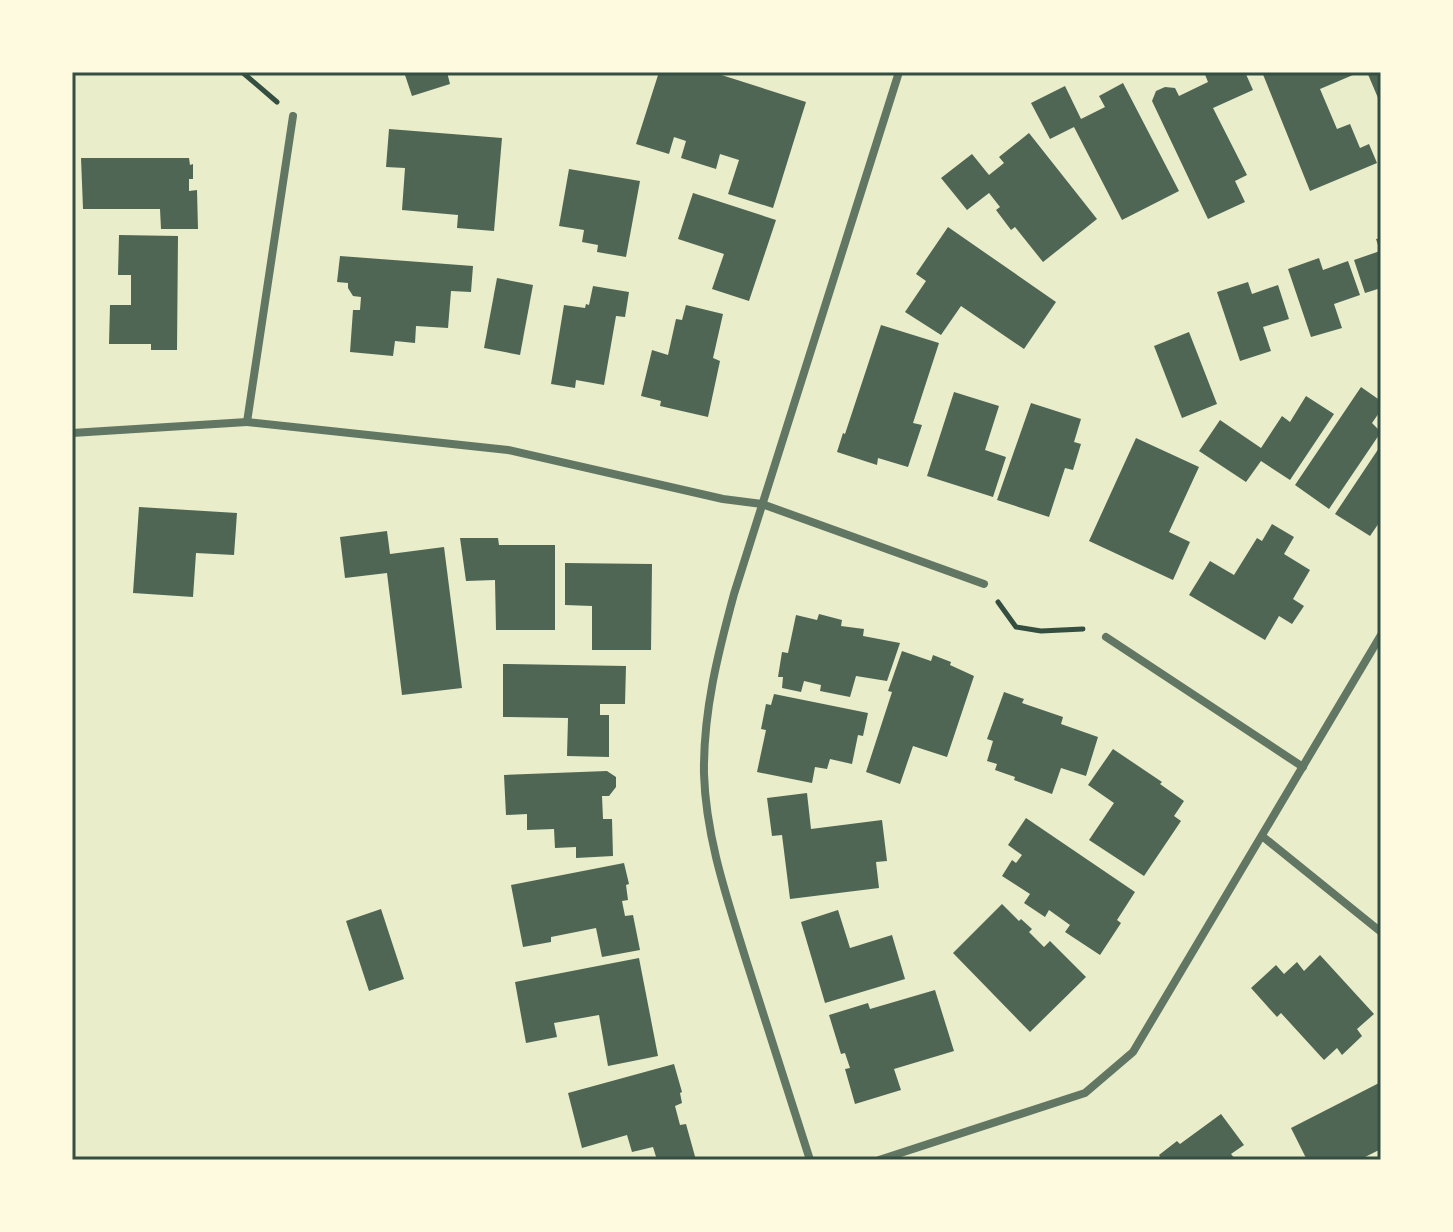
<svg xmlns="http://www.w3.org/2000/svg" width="1453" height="1232" font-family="'Alegreya Sans',sans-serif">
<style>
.building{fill:#4f6655}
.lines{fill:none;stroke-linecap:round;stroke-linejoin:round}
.path{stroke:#344e41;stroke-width:5}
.minor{stroke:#617663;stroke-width:8}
.neatline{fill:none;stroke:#344e41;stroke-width:3}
</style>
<rect width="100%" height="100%" fill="#e9edc9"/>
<!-- building -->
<g class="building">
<polygon points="404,72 447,72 450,84 412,96"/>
<polygon points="659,72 712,72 806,102 773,208 728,194 739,160 720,154 716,169 681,158 686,141 674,137 669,154 636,144"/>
<polygon points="1204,72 1245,72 1253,90 1213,108 1247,175 1235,181 1245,202 1208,219 1152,101 1156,91 1165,87 1175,88 1179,96 1208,82"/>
<polygon points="1262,72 1360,72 1320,89 1337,129 1350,124 1360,148 1369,144 1377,163 1310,191"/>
<polygon points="1367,72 1381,72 1381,105"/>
<polygon points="1123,83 1179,191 1122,220 1074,127 1050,139 1031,103 1065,86 1081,119 1105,107 1099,96"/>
<polygon points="389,129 502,138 494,231 457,228 458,215 402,210 405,168 386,167"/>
<polygon points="1029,133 1097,219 1043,262 1015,227 1011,230 996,210 1000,207 989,193 967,210 941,178 972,154 989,175 1004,163 999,157"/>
<polygon points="81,158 189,158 190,165 193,164 193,179 189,179 189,191 197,190 198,229 161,229 160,209 83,209"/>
<polygon points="569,169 640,181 626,257 597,252 598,245 582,242 584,230 559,226"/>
<polygon points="693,193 776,220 749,301 712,289 724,254 678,239"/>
<polygon points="948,227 1056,302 1024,349 961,306 941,335 905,312 926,281 916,274"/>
<polygon points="119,235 178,236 177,350 151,350 151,344 109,344 110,305 131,305 131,275 118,275"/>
<polygon points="1381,238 1381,288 1365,293 1354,260 1380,251 1376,239"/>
<polygon points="340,256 473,266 471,292 451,291 448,328 416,326 415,343 395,341 393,356 350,352 353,310 360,310 361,297 353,296 348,288 348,283 337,282"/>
<polygon points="1319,258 1323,270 1348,261 1360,295 1334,304 1342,328 1311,337 1288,269"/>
<polygon points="497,278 533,285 520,355 484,348"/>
<polygon points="1248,282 1252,294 1278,285 1289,319 1263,327 1271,351 1240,361 1217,292"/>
<polygon points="593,286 629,292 625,317 616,316 604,385 576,380 575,388 551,384 564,305 585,308 586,304 589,305"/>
<polygon points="686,305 723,314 713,358 720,361 708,417 660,406 661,401 641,396 652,350 668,355 676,319 682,320"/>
<polygon points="881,325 939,343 913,423 922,425 908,467 878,458 877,465 837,452 843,433 845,434"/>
<polygon points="1189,332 1217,404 1182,418 1154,346"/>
<polygon points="1361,387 1381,401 1381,410 1372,423 1381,432 1329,509 1295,485"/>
<polygon points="954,392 999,406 985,450 1006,457 993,497 927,476"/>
<polygon points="1306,396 1334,414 1290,480 1261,461 1246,482 1199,451 1220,420 1261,448 1282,416 1290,422"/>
<polygon points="1031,403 1081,419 1074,442 1081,444 1073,470 1065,468 1049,517 997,500"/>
<polygon points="1136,438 1199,467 1169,532 1190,542 1173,580 1089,541"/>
<polygon points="1381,445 1381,520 1370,536 1335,514"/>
<polygon points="139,507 237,513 234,555 196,553 193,597 133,593"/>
<polygon points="1272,524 1294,537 1284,554 1310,570 1293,599 1304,606 1292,624 1279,616 1265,640 1189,595 1210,561 1234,575 1257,538 1262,541"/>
<polygon points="387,531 390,554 444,547 462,688 402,695 387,573 345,578 340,537"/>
<polygon points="460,538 498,538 499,545 555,545 555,630 496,630 495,580 466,581"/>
<polygon points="565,563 652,564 651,650 592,650 592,606 565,605"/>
<polygon points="819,614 842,620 841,626 864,629 863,636 900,643 887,681 856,676 850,697 820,691 821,685 804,681 801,692 782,688 783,677 778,677 782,652 788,653 796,615 817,620"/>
<polygon points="902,651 931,661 933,655 951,662 950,665 974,676 947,757 913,746 900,784 866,772 892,692 888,691"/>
<polygon points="503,664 626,666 625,704 600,704 600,715 609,715 609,757 567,756 568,718 503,717"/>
<polygon points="1004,692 1024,699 1022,703 1063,717 1061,724 1098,737 1086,776 1061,768 1052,794 1014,780 1015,777 995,770 997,764 987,761 993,741 987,739"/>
<polygon points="774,694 868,713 863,736 858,735 852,764 830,759 827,769 815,767 812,783 757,772 766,730 761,729 766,704 771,705"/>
<polygon points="1113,749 1162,782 1160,784 1184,801 1174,816 1181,821 1144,876 1089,840 1114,803 1088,785"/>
<polygon points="607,771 616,777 616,787 609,796 602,796 603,819 612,819 613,856 576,858 576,847 555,848 554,829 527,830 527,814 506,815 504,775"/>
<polygon points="807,793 811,829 882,820 887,861 876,862 879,888 790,899 782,835 772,836 767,798"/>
<polygon points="1026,818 1135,892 1117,920 1121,923 1100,955 1065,932 1070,925 1049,910 1045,917 1024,903 1030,894 1002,876 1012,860 1016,863 1022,855 1008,845"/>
<polygon points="624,863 629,884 626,885 628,900 622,901 625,916 633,915 640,950 602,957 596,928 551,937 551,942 523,947 511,885"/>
<polygon points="1002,904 1019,921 1021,919 1032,929 1029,932 1044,947 1050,941 1086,977 1030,1032 953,953"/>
<polygon points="381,909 404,979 369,991 346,921"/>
<polygon points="838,910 850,948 892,935 905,979 825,1003 801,922"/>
<polygon points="1320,955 1374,1014 1357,1029 1362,1036 1342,1055 1337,1048 1324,1060 1281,1013 1277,1017 1251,988 1276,965 1284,974 1297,962 1304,971"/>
<polygon points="639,958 658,1056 608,1066 599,1015 554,1023 557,1037 526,1043 515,982"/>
<polygon points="935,990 954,1051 894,1069 901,1090 855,1104 845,1069 850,1068 845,1053 841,1054 829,1015 868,1003 870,1009"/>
<polygon points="674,1064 682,1092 680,1093 682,1103 675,1106 680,1125 686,1124 696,1160 657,1160 653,1147 632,1152 627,1135 582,1148 568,1093"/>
<polygon points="1381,1082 1381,1149 1359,1160 1307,1160 1291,1128"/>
<polygon points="1221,1114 1244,1145 1231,1154 1236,1160 1162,1160 1159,1155 1177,1141 1180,1144"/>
</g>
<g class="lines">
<!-- path -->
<g class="path">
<polyline points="242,72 277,102"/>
<polyline points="998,602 1016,627 1041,631 1083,629"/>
</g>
<!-- minor -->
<g class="minor">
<polyline points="293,116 247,422 508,450 723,499 762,504 984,584"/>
<polyline points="72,433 247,422"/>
<polyline points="1106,637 1303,767"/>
<polyline points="1262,836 1381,932"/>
<path d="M 810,1160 C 789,1094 768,1028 747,963 C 728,901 706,839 704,774 C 703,712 718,653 734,594 L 899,72"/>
<polyline points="879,1160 1085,1093 1133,1052 1381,635"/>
</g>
</g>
<!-- border -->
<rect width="1453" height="1232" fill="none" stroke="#fefae0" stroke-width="148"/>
<rect x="74" y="74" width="1305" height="1084" class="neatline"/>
</svg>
